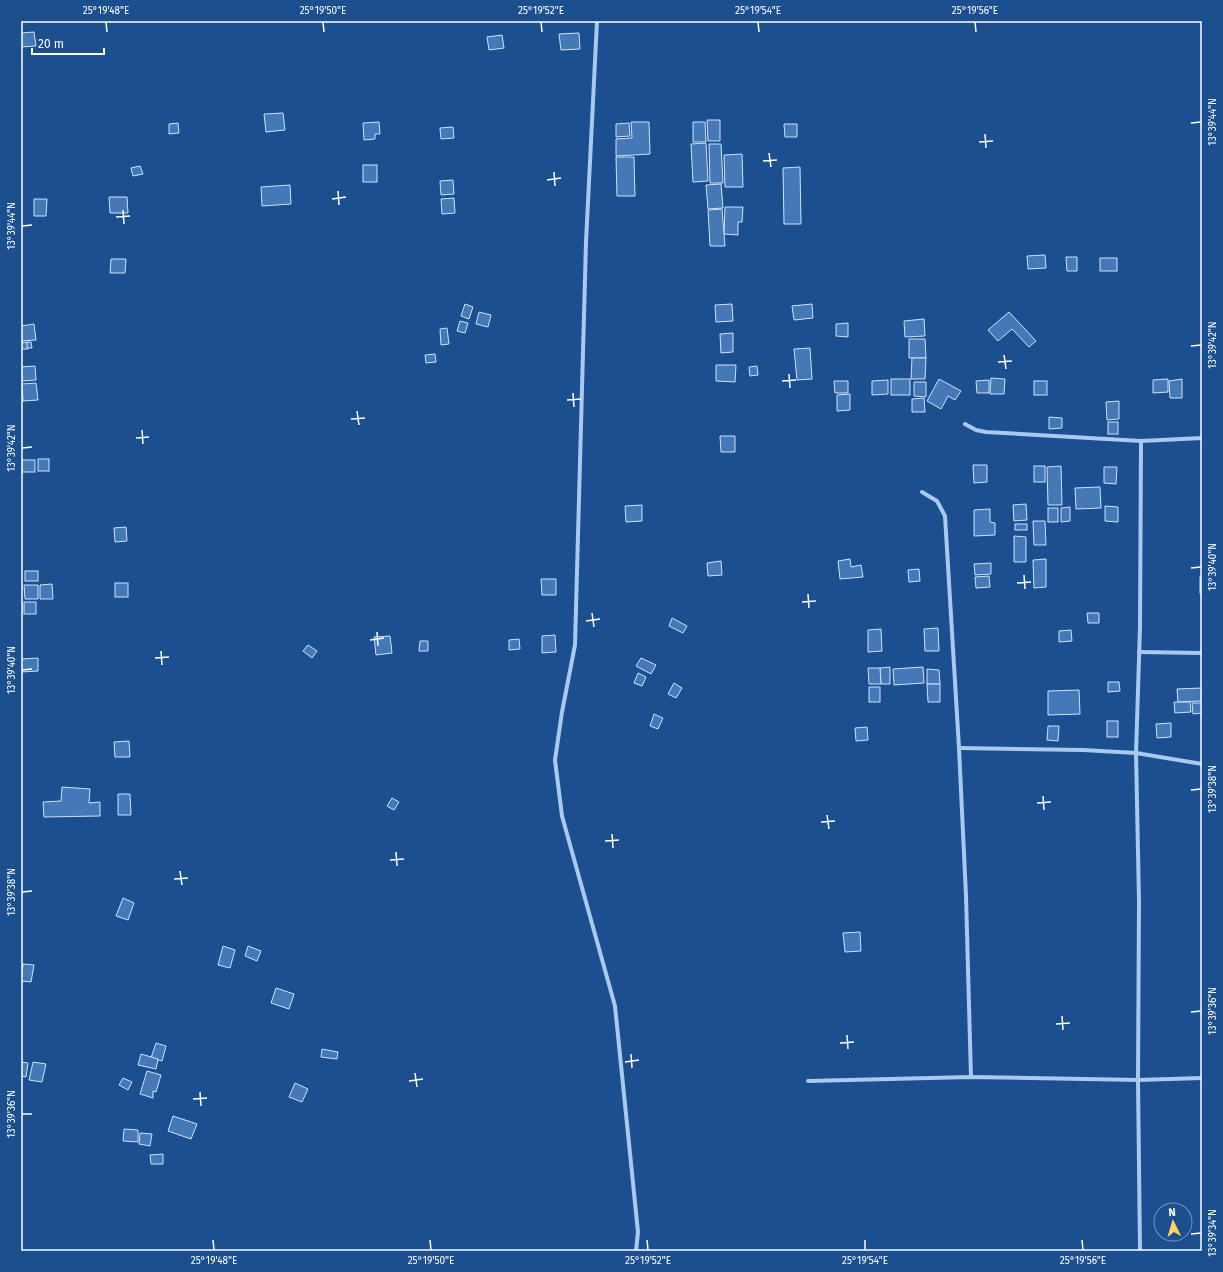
<svg xmlns="http://www.w3.org/2000/svg" width="1223" height="1272" font-family="'Fira Sans',sans-serif">
<style>
.building{fill:#4478b7;stroke:#cfe3fa}
.lines{fill:none;stroke-linecap:round;stroke-linejoin:round}
.street{stroke:#a9c9ee;stroke-width:4}
.ticks{fill:none;stroke:#fff;stroke-width:1.5}
.neatline{fill:none;stroke:#fff;stroke-width:1.5}
.ticks-label{font-size:10px;text-anchor:middle;fill:#fff}
</style>
<rect width="100%" height="100%" fill="#1b4f8f"/>
<!-- building -->
<g class="building">
<polygon points="34,32 36,46 21,47 21,33"/>
<polygon points="579,33 580,49 561,50 559,34"/>
<polygon points="502,35 504,48 489,50 487,37"/>
<polygon points="283,113 285,130 266,132 264,114"/>
<polygon points="707,120 720,120 720,141 708,141"/>
<polygon points="379,122 380,134 375,134 375,139 364,140 363,123"/>
<polygon points="631,122 649,122 650,154 616,156 616,139 632,138"/>
<polygon points="693,122 705,122 706,142 693,142"/>
<polygon points="178,123 179,133 169,134 169,124"/>
<polygon points="629,123 630,136 616,137 616,124"/>
<polygon points="784,124 797,124 797,137 785,137"/>
<polygon points="453,127 454,138 441,139 440,128"/>
<polygon points="706,143 708,181 693,182 691,144"/>
<polygon points="709,144 721,144 723,183 710,183"/>
<polygon points="742,154 743,187 725,187 724,155"/>
<polygon points="616,157 634,157 635,196 617,196"/>
<rect x="363" y="165" width="14" height="17"/>
<polygon points="140,166 143,174 133,176 131,168"/>
<polygon points="800,167 801,224 784,224 783,168"/>
<polygon points="453,180 454,194 441,195 440,181"/>
<polygon points="721,184 723,208 708,209 706,185"/>
<polygon points="290,185 291,204 262,206 261,187"/>
<polygon points="109,197 127,197 128,213 110,213"/>
<polygon points="454,198 455,213 442,214 441,199"/>
<polygon points="34,199 47,199 46,216 34,216"/>
<polygon points="725,207 743,207 742,222 738,222 738,235 724,234"/>
<polygon points="722,209 725,246 710,246 708,210"/>
<polygon points="1045,255 1046,268 1028,269 1027,256"/>
<polygon points="1066,257 1077,257 1077,271 1067,271"/>
<rect x="1100" y="258" width="17" height="13"/>
<polygon points="111,259 126,259 125,273 110,273"/>
<polygon points="465,304 473,307 469,319 461,316"/>
<polygon points="732,304 733,321 716,322 715,305"/>
<polygon points="812,304 813,318 794,320 792,306"/>
<polygon points="479,312 491,315 488,327 476,324"/>
<polygon points="1009,312 1036,341 1029,347 1012,329 998,341 988,330"/>
<polygon points="924,319 925,336 905,337 904,321"/>
<polygon points="460,321 468,323 465,333 457,331"/>
<polygon points="848,323 848,337 836,336 836,324"/>
<polygon points="34,324 36,340 21,341 21,326"/>
<polygon points="447,328 449,344 441,345 440,329"/>
<polygon points="733,333 733,352 721,353 720,334"/>
<polygon points="909,339 925,339 926,358 909,358"/>
<polygon points="27,342 28,349 21,349 21,343"/>
<polygon points="27,342 31,342 32,348 27,348"/>
<polygon points="810,348 812,379 797,380 794,349"/>
<polygon points="435,354 436,362 426,363 425,355"/>
<polygon points="912,358 926,358 925,379 911,379"/>
<polygon points="716,365 736,365 735,382 716,381"/>
<polygon points="35,366 36,380 22,381 21,367"/>
<polygon points="757,366 758,375 750,376 749,367"/>
<polygon points="991,378 1005,379 1004,394 990,394"/>
<rect x="891" y="379" width="19" height="16"/>
<polygon points="939,379 961,391 955,400 948,396 941,409 927,401"/>
<polygon points="1168,379 1168,392 1153,393 1153,380"/>
<polygon points="1182,379 1182,398 1170,398 1169,381"/>
<polygon points="888,380 888,394 872,395 872,381"/>
<polygon points="989,380 989,393 977,393 976,381"/>
<polygon points="834,381 848,381 848,393 835,393"/>
<rect x="1034" y="381" width="13" height="14"/>
<polygon points="914,382 926,382 926,397 914,396"/>
<polygon points="36,383 38,400 23,401 22,384"/>
<polygon points="850,394 850,410 837,411 837,395"/>
<polygon points="924,398 925,412 912,412 912,399"/>
<polygon points="1119,401 1119,419 1107,420 1106,402"/>
<polygon points="1049,417 1062,418 1062,428 1049,429"/>
<rect x="1108" y="422" width="10" height="12"/>
<polygon points="720,436 735,436 735,452 721,452"/>
<rect x="38" y="459" width="11" height="12"/>
<rect x="22" y="460" width="13" height="12"/>
<polygon points="973,465 987,465 987,482 974,483"/>
<rect x="1034" y="466" width="11" height="16"/>
<polygon points="1061,466 1062,505 1048,505 1047,467"/>
<polygon points="1104,467 1117,467 1116,484 1104,483"/>
<polygon points="1100,487 1101,508 1076,509 1075,488"/>
<polygon points="1026,504 1027,520 1014,521 1013,505"/>
<polygon points="642,505 642,521 626,522 625,506"/>
<polygon points="1105,506 1118,507 1118,522 1105,521"/>
<polygon points="1070,507 1070,521 1061,522 1061,508"/>
<rect x="1048" y="508" width="10" height="14"/>
<polygon points="990,509 990,522 995,523 995,535 974,536 974,510"/>
<polygon points="1033,521 1045,521 1046,545 1034,545"/>
<rect x="1015" y="524" width="12" height="6"/>
<polygon points="126,527 127,541 115,542 114,528"/>
<polygon points="1014,536 1026,537 1026,562 1014,562"/>
<polygon points="850,559 851,567 861,565 863,577 840,579 838,561"/>
<polygon points="1046,559 1046,587 1034,588 1033,560"/>
<polygon points="721,561 722,575 708,576 707,563"/>
<polygon points="991,563 991,574 975,575 974,564"/>
<polygon points="919,569 920,581 909,582 908,570"/>
<rect x="25" y="571" width="13" height="10"/>
<polygon points="989,576 990,587 976,588 975,577"/>
<rect x="1200" y="577" width="2" height="16"/>
<polygon points="541,579 556,579 556,595 542,595"/>
<rect x="115" y="583" width="13" height="14"/>
<polygon points="52,584 53,599 40,599 40,585"/>
<polygon points="24,585 38,585 38,599 25,599"/>
<rect x="24" y="602" width="12" height="12"/>
<polygon points="1087,613 1099,613 1099,623 1088,623"/>
<polygon points="672,618 687,626 683,633 669,626"/>
<polygon points="938,628 939,651 925,651 924,629"/>
<polygon points="881,629 882,651 868,652 868,630"/>
<polygon points="1071,630 1072,641 1059,642 1059,631"/>
<polygon points="555,635 556,652 542,653 542,636"/>
<polygon points="390,636 392,653 376,655 374,637"/>
<polygon points="519,639 520,649 509,650 509,640"/>
<polygon points="420,641 428,641 428,651 419,651"/>
<polygon points="308,645 317,651 312,658 303,651"/>
<polygon points="38,658 38,671 21,672 21,659"/>
<polygon points="641,658 656,665 651,674 636,666"/>
<polygon points="890,667 890,684 881,684 880,668"/>
<polygon points="923,667 924,683 894,685 893,669"/>
<polygon points="868,668 880,668 881,684 869,684"/>
<polygon points="927,669 939,670 940,684 927,684"/>
<polygon points="638,673 646,677 642,686 634,683"/>
<polygon points="1108,682 1119,682 1120,691 1108,692"/>
<polygon points="674,683 682,688 676,698 668,694"/>
<polygon points="927,684 940,684 940,702 928,702"/>
<rect x="869" y="687" width="11" height="15"/>
<polygon points="1202,688 1202,701 1178,702 1177,689"/>
<polygon points="1079,690 1080,714 1048,715 1048,691"/>
<polygon points="1174,702 1190,702 1191,712 1175,713"/>
<polygon points="1192,703 1202,703 1202,713 1193,714"/>
<polygon points="654,714 663,718 658,729 650,726"/>
<rect x="1107" y="721" width="11" height="16"/>
<polygon points="1171,723 1171,737 1157,738 1156,724"/>
<polygon points="1048,726 1059,726 1058,741 1047,740"/>
<polygon points="867,727 868,740 856,741 855,728"/>
<polygon points="129,741 130,757 115,757 114,742"/>
<polygon points="62,787 90,789 89,803 100,802 100,816 44,817 43,802 61,801"/>
<polygon points="118,794 130,794 131,815 118,815"/>
<polygon points="392,798 399,802 394,810 387,806"/>
<polygon points="123,898 134,903 128,920 116,916"/>
<polygon points="860,932 861,951 845,952 843,933"/>
<polygon points="223,946 235,950 230,968 218,965"/>
<polygon points="248,946 261,951 257,961 245,956"/>
<polygon points="23,964 34,965 31,982 21,981"/>
<polygon points="276,988 294,994 289,1009 271,1003"/>
<polygon points="156,1043 166,1046 162,1061 151,1058"/>
<polygon points="322,1049 338,1052 337,1059 321,1057"/>
<polygon points="141,1054 158,1059 156,1069 138,1065"/>
<polygon points="21,1062 28,1063 26,1077 21,1076"/>
<polygon points="33,1062 46,1064 42,1082 29,1080"/>
<polygon points="147,1071 161,1075 156,1092 153,1091 153,1098 140,1094"/>
<polygon points="123,1078 132,1082 128,1090 119,1085"/>
<polygon points="295,1083 308,1089 302,1102 289,1097"/>
<polygon points="173,1116 197,1124 191,1139 168,1131"/>
<polygon points="124,1129 138,1130 138,1142 123,1141"/>
<polygon points="140,1133 152,1134 150,1146 139,1144"/>
<polygon points="163,1154 163,1164 151,1164 150,1155"/>
</g>
<g class="lines">
<!-- street -->
<g class="street">
<polyline points="597,21 586,242 575,645 562,712 555,760 562,816 615,1006 638,1232 636,1251"/>
<polyline points="965,424 976,430 986,432 1141,441 1202,438"/>
<polyline points="922,492 937,501 945,516 959,748 966,896 971,1077"/>
<polyline points="1139,652 1202,653"/>
<polyline points="959,748 1083,750 1136,753 1202,764"/>
<polyline points="808,1081 971,1077 1138,1080 1202,1078"/>
<polyline points="1140,1251 1138,1080 1139,901 1136,753 1140,627 1141,441"/>
</g>
</g>
<!-- ticks -->
<path class="ticks" d="M 106,22 L 107,32M 323,22 L 324,32M 541,22 L 542,32M 758,22 L 759,32M 975,22 L 976,32M 1191,123 L 1201,122M 985,134 L 986,148M 979,142 L 993,141M 769,153 L 771,167M 763,161 L 777,160M 554,172 L 555,186M 547,180 L 561,178M 338,191 L 339,205M 332,199 L 346,197M 123,210 L 124,224M 116,217 L 130,216M 22,226 L 32,225M 1191,346 L 1201,345M 1004,355 L 1006,369M 998,362 L 1012,361M 789,374 L 790,388M 782,381 L 796,380M 573,393 L 574,407M 567,400 L 581,399M 357,411 L 359,425M 351,419 L 365,418M 142,430 L 143,444M 136,438 L 149,437M 22,448 L 32,447M 1191,568 L 1201,567M 1024,575 L 1025,589M 1017,583 L 1031,582M 808,594 L 809,608M 802,602 L 816,601M 592,613 L 594,627M 586,621 L 600,619M 377,632 L 378,646M 370,640 L 384,638M 161,651 L 162,665M 155,658 L 169,657M 22,670 L 32,669M 1191,790 L 1201,789M 1043,796 L 1044,810M 1037,803 L 1051,802M 827,815 L 829,829M 821,822 L 835,821M 612,834 L 613,848M 605,841 L 619,840M 396,852 L 397,866M 390,860 L 404,859M 180,871 L 182,885M 174,879 L 188,878M 22,892 L 32,891M 1191,1012 L 1201,1011M 1062,1016 L 1063,1030M 1056,1024 L 1070,1023M 847,1035 L 848,1049M 840,1043 L 854,1042M 631,1054 L 632,1068M 625,1062 L 639,1060M 415,1073 L 417,1087M 409,1081 L 423,1079M 200,1092 L 201,1106M 193,1099 L 207,1098M 22,1114 L 32,1114M 1191,1234 L 1201,1233M 213,1240 L 214,1250M 430,1240 L 431,1250M 647,1240 L 648,1250M 865,1240 L 865,1250M 1082,1240 L 1083,1250"/>
<!-- border -->
<rect width="1223" height="1272" fill="none" stroke="#1b4f8f" stroke-width="44"/>
<!-- north arrow -->
<g transform="translate(1173 1222) rotate(355)"><circle r="19" fill="#1b4f8f" stroke="#7695bc"/>
<path d="M0-3L7 15L0 10L-7 15Z" fill="#ffd166"/>
<text y="-6" font-size="11" font-weight="bold" text-anchor="middle" fill="#ffffff">N</text>
</g>
<!-- scale -->
<path d="M32 48v6h72v-6" fill="none" stroke="#ffffff" stroke-width="2"/>
<text x="38" y="48" font-size="12" fill="#ffffff" stroke="#1b4f8f" stroke-width="3" paint-order="stroke">20 m</text>
<rect x="22" y="22" width="1179" height="1228" class="neatline"/>
<g class="ticks-label">
<text x="106" y="14">25°19'48"E</text>
<text x="323" y="14">25°19'50"E</text>
<text x="541" y="14">25°19'52"E</text>
<text x="758" y="14">25°19'54"E</text>
<text x="975" y="14">25°19'56"E</text>
<text transform="translate(1212 122) rotate(-90)" y="4">13°39'44"N</text>
<text transform="translate(11 226) rotate(-90)" y="4">13°39'44"N</text>
<text transform="translate(1212 345) rotate(-90)" y="4">13°39'42"N</text>
<text transform="translate(11 448) rotate(-90)" y="4">13°39'42"N</text>
<text transform="translate(1212 567) rotate(-90)" y="4">13°39'40"N</text>
<text transform="translate(11 670) rotate(-90)" y="4">13°39'40"N</text>
<text transform="translate(1212 789) rotate(-90)" y="4">13°39'38"N</text>
<text transform="translate(11 892) rotate(-90)" y="4">13°39'38"N</text>
<text transform="translate(1212 1011) rotate(-90)" y="4">13°39'36"N</text>
<text transform="translate(11 1114) rotate(-90)" y="4">13°39'36"N</text>
<text transform="translate(1212 1233) rotate(-90)" y="4">13°39'34"N</text>
<text x="214" y="1264">25°19'48"E</text>
<text x="431" y="1264">25°19'50"E</text>
<text x="648" y="1264">25°19'52"E</text>
<text x="865" y="1264">25°19'54"E</text>
<text x="1083" y="1264">25°19'56"E</text>
</g>
</svg>
